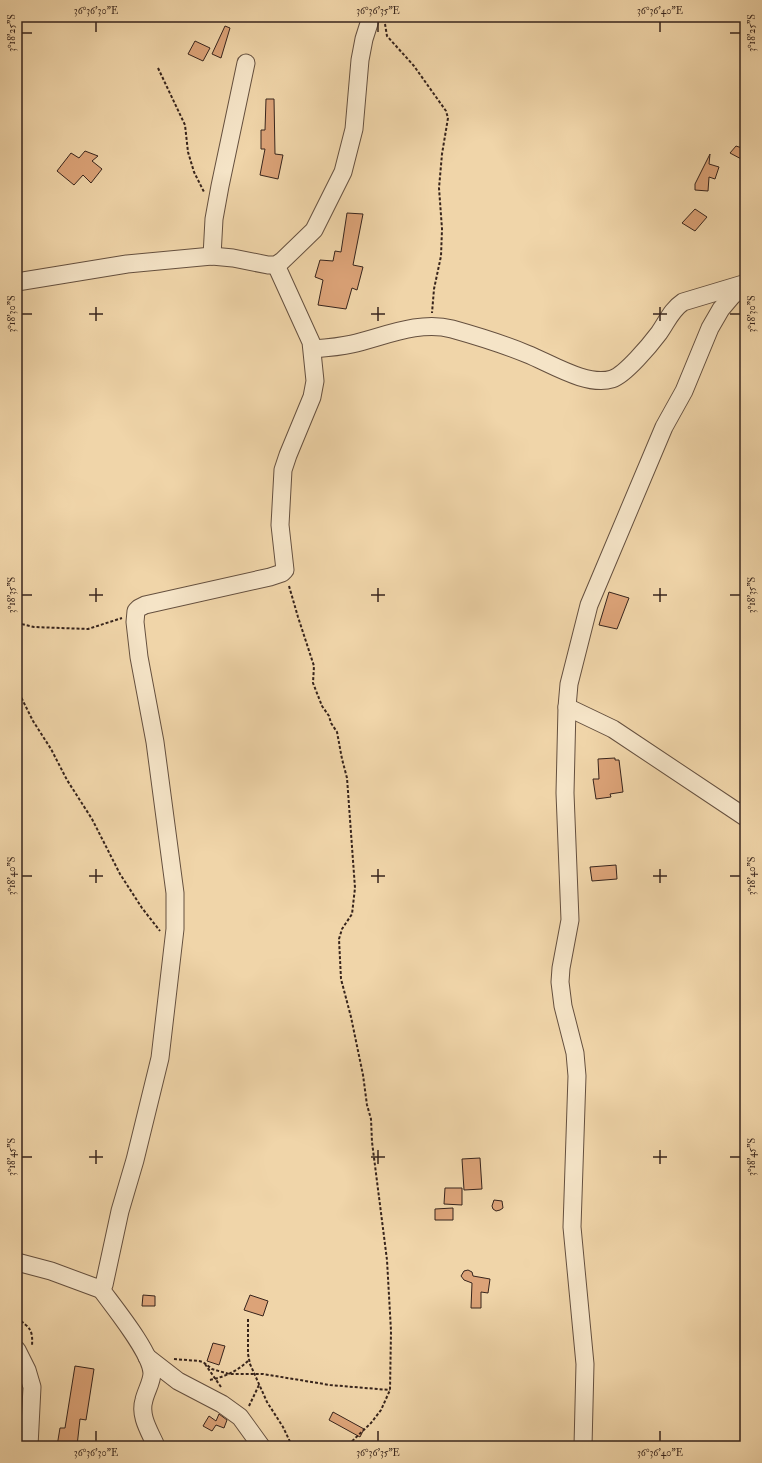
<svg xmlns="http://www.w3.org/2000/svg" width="762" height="1463" font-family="'IM FELL Double Pica',serif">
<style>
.building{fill:#dca378;stroke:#37241c}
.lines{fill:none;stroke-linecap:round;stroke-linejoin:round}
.minor-casing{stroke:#65503f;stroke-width:19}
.path{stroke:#37241c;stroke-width:2;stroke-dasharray:3 2;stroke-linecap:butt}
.minor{stroke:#f5e4c7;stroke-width:17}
.ticks{fill:none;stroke:#37241c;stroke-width:1.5}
.neatline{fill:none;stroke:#37241c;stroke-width:1.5}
.ticks-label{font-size:10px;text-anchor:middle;fill:#37241c}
</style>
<rect width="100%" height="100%" fill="#f0d5a9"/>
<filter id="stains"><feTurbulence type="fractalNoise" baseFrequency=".005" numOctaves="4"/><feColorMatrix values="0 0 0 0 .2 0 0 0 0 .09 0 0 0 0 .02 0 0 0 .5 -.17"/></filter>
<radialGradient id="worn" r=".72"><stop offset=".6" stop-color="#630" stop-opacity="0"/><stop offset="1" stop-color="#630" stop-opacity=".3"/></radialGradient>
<!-- building -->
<g class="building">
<polygon points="225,26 230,28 221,58 212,54"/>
<polygon points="195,41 210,48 203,61 188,54"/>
<polygon points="266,99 274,99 275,154 283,155 278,179 260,175 265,149 261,149 261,130 265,130"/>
<polygon points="736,146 745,149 745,161 730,153"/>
<polygon points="85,151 98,156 92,161 102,169 91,183 83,175 74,185 57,171 71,153 79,158"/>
<polygon points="710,154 709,164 719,167 715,179 709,177 708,191 695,190 695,184"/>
<polygon points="695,209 707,217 695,231 682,223"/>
<polygon points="347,213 363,214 353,265 363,267 357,290 352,288 346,309 318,305 323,280 315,277 320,260 333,261 335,251 341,252"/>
<polygon points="609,592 629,598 617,629 599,625"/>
<polygon points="615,758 615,760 619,760 623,792 610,794 611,797 596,799 593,779 599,779 598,759"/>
<polygon points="616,865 617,879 592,881 590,867"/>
<polygon points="480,1158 482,1189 464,1190 462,1159"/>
<polygon points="445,1188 462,1188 462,1205 444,1204"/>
<polygon points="494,1200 502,1201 503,1208 500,1210 496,1211 493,1209 492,1206"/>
<polygon points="453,1208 453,1220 435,1220 435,1209"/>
<polygon points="468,1270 472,1272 473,1276 490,1279 488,1293 481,1292 481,1308 471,1308 472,1283 464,1280 461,1276 464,1271"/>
<polygon points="143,1295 155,1296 155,1306 142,1306"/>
<polygon points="250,1295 268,1301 263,1316 244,1310"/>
<polygon points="213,1343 225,1346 219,1365 207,1361"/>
<polygon points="75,1366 94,1369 86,1420 80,1419 77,1446 57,1446 60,1428 65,1428"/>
<polygon points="333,1412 364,1429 360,1437 329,1420"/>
<polygon points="219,1414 227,1420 224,1428 216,1425 212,1431 203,1426 209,1416 216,1421"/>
</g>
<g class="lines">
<defs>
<g id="minor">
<polyline points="212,256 214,219 220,186 246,63"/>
<polyline points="17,282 127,264 212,256 233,258 268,265 276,265 282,261 314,230 343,172 354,129 360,60 364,39 371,17"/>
<path d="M 313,349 C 326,348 339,347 352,344 C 383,337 419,320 452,329 C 477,336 503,344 527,354 C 550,363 587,387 612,379 C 625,375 650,345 659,333 C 667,322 671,310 683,302 L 743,284"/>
<polyline points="567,707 613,729 745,817"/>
<polyline points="17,1262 51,1271 97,1288 100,1288 104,1285 120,1211 135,1160 160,1058 175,929 175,893 155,742 139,657 135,622 136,611 139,608 145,605 270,577 282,573 285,570 280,525 283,470 288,455 312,397 315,381 311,342 276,265"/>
<path d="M 100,1288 C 113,1306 151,1352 152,1373 C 152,1382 146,1391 144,1400 C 139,1416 150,1432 156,1446"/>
<polyline points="17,1350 27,1370 32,1387 29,1446"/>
<polyline points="147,1357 178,1381 222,1404 240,1417 261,1446"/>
<polyline points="583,1446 585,1364 572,1227 577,1076 575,1053 563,1006 560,982 561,968 570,920 565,793 567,707 569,684 589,605 664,427 684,391 710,328 721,309 732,296 745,285"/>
</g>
</defs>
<!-- minor casing -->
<use href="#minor" class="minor-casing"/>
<!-- path -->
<g class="path">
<polyline points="385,24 387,36 414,66 446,111 448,118 442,154 439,188 442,229 441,256 434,289 432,313"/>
<polyline points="158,68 185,125 188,152 194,172 204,192"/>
<polyline points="289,586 298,617 314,666 313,683 322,706 329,716 331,723 337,732 342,759 347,778 355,888 352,914 342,929 339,939 341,979 351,1017 363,1075 367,1105 371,1119 372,1142 387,1260 391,1331 390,1390 381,1410 371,1423 347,1446"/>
<polyline points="17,623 34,627 88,629 122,618"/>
<polyline points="17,689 33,721 51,749 67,780 92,819 120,874 142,908 160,931"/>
<path d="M 17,1318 C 30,1328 33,1329 32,1346"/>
<polyline points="248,1319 248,1354 250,1364 267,1402 283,1427 292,1446"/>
<polyline points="174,1359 199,1361 203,1362 212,1369 229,1374 263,1374 330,1385 390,1390"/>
<polyline points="205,1364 221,1387"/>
<path d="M 210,1380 C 224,1377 238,1371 249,1360"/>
<polyline points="249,1406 259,1385"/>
</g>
<!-- minor -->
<use href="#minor" class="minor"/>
</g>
<!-- ticks -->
<path class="ticks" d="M 96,22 L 96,32M 378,22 L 378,32M 660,22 L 660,32M 22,33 L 32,33M 730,33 L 740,33M 96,307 L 96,321M 378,307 L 378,321M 660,307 L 660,321M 22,314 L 32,314M 89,314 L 103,314M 371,314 L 385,314M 653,314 L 667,314M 730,314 L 740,314M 96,588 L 96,602M 378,588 L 378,602M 660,588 L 660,602M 22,595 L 32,595M 89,595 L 103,595M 371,595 L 385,595M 653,595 L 667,595M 730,595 L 740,595M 96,869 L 96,883M 378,869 L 378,883M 660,869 L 660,883M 22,876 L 32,876M 89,876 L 103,876M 371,876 L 385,876M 653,876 L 667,876M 730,876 L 740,876M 96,1150 L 96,1164M 378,1150 L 378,1164M 660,1150 L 660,1164M 22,1157 L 32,1157M 89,1157 L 103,1157M 371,1157 L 385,1157M 653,1157 L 667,1157M 730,1157 L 740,1157M 96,1431 L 96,1441M 378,1431 L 378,1441M 660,1431 L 660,1441"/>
<!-- margin -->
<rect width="762" height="1463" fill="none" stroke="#f0d5a9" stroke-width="44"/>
<rect x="22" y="22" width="718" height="1419" class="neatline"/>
<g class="ticks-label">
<text x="96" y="14">36°36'30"E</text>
<text x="378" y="14">36°36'35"E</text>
<text x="660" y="14">36°36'40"E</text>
<text transform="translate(11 33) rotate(-90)" y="4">3°18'25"S</text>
<text transform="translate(751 33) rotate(-90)" y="4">3°18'25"S</text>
<text transform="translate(11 314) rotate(-90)" y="4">3°18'30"S</text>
<text transform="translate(751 314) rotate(-90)" y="4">3°18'30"S</text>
<text transform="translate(11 595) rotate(-90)" y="4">3°18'35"S</text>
<text transform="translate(751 595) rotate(-90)" y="4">3°18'35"S</text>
<text transform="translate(11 876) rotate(-90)" y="4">3°18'40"S</text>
<text transform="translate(751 876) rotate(-90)" y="4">3°18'40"S</text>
<text transform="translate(11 1157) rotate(-90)" y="4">3°18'45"S</text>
<text transform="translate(751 1157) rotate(-90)" y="4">3°18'45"S</text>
<text x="96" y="1456">36°36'30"E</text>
<text x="378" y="1456">36°36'35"E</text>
<text x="660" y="1456">36°36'40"E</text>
</g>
<rect width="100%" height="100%" filter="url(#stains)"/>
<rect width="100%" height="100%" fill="url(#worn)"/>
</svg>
